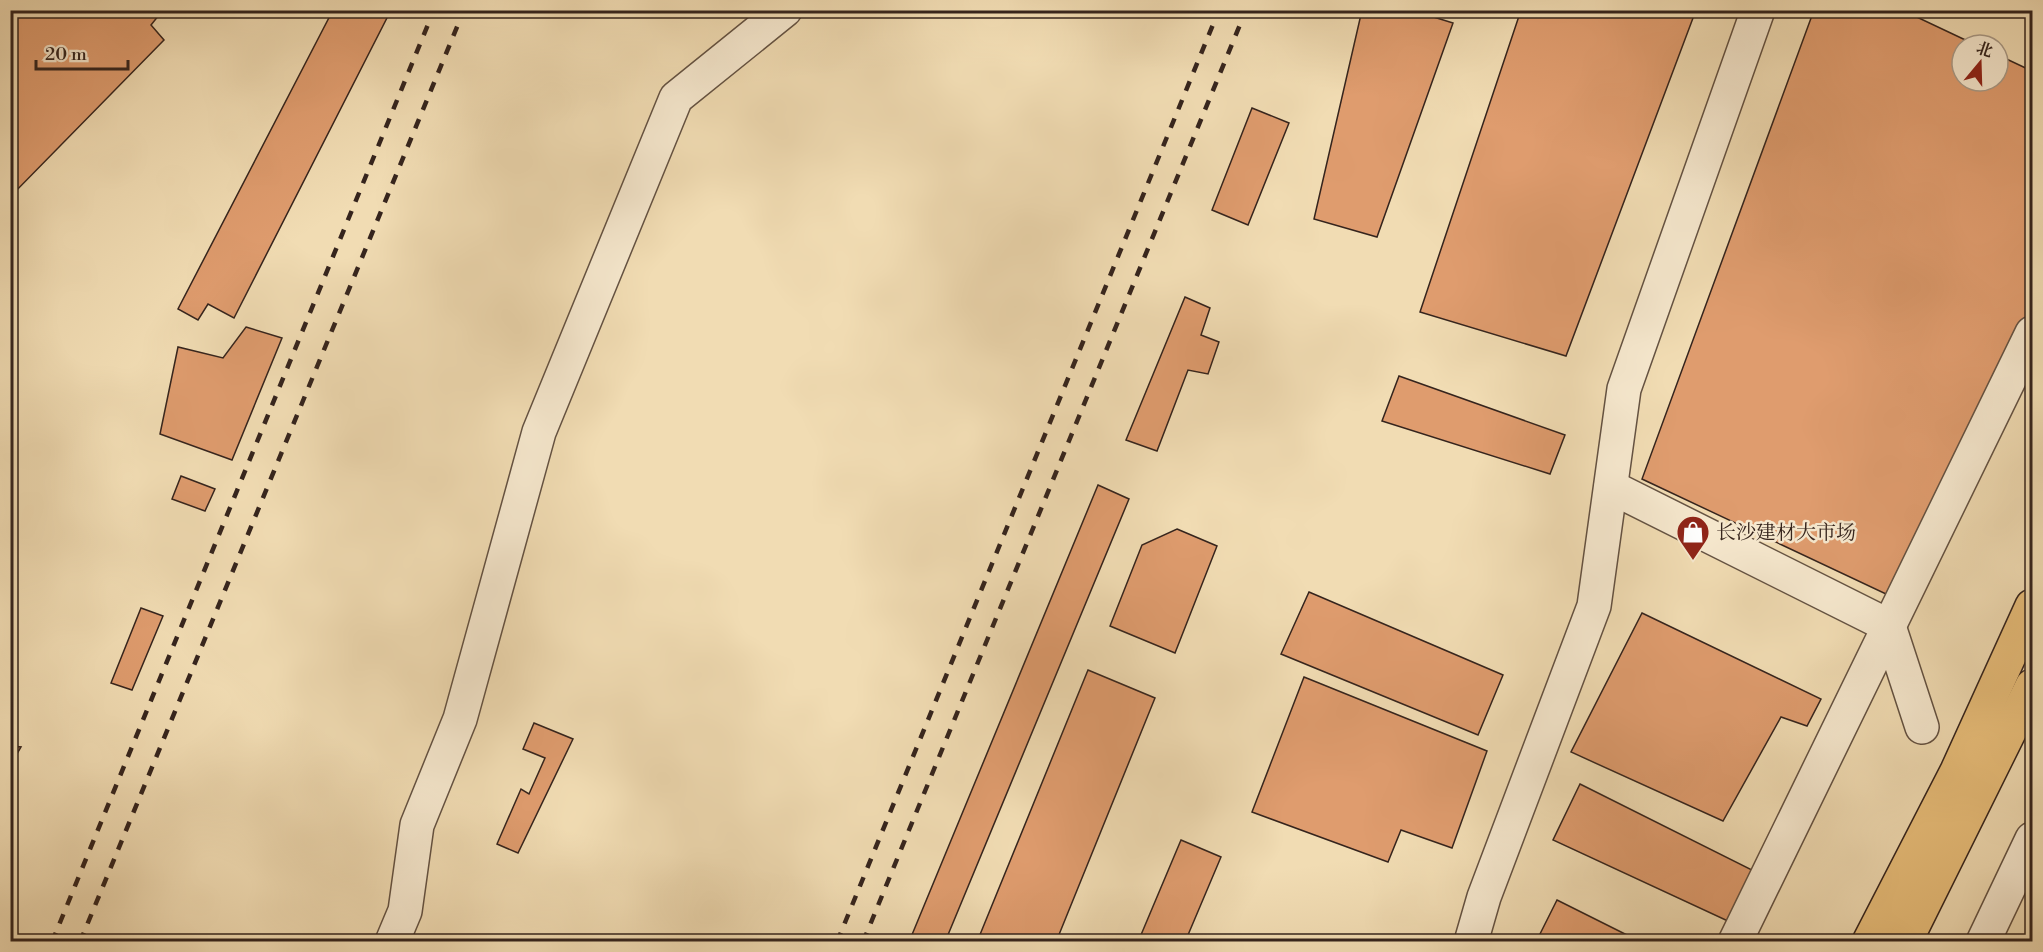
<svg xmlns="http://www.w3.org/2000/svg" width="2043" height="952" font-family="'Libre Bodoni','Noto Serif SC',serif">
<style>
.building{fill:#df9c6e;stroke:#35241d;stroke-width:1.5}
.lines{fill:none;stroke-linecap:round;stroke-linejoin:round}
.minor-casing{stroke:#645242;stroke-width:36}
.highway-casing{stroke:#35241d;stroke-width:36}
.minor{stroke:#f6e8ce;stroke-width:33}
.highway{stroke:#e8be7a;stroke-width:33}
.rail{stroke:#35241d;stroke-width:4.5;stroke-dasharray:10 10;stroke-linecap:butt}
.labels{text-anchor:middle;stroke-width:5;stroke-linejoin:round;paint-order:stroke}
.poi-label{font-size:20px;fill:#35241d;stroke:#f6e8ce;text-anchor:start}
</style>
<rect width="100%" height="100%" fill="#f1dcb3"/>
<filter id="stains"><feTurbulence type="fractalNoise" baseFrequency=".00333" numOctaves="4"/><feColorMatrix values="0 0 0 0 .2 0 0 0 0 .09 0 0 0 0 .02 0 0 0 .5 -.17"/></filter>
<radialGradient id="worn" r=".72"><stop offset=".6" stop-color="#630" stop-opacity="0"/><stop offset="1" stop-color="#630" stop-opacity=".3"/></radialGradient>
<!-- building -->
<g class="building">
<polygon points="10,10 163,10 151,25 164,40 10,197"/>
<polygon points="333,10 391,10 234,318 208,304 198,320 178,309"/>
<polygon points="1362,10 1411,10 1453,23 1377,237 1314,219"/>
<polygon points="1521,10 1696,10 1566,356 1420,312"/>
<polygon points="1814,10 1902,10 1976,45 1962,45 1962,81 1998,81 1998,55 2032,71 2032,305 1886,594 1642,479"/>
<polygon points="1252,108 1289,123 1248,225 1212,210"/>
<polygon points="1185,297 1210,308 1201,335 1219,342 1208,374 1188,370 1157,451 1126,440"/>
<polygon points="246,327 282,338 232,460 160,434 178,347 223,358"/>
<polygon points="1399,376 1565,435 1550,474 1382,421"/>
<polygon points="181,476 215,489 205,511 172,499"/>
<polygon points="1098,485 1129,499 945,942 909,942"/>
<polygon points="1177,529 1217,546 1175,653 1110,626 1142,545"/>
<polygon points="1309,592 1503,675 1478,735 1281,654"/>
<polygon points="141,608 163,616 132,690 111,683"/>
<polygon points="1642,613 1821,699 1807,726 1781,717 1723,821 1571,752"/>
<polygon points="1088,670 1155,698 1056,942 977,942"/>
<polygon points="1304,677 1487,751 1452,848 1401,830 1388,862 1252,812"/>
<polygon points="534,723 573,739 518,853 497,844 521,789 529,794 545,758 523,749"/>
<polygon points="10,746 21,747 10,766"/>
<polygon points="1580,784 1756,872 1730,922 1553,840"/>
<polygon points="1181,840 1221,857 1185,942 1138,942"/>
<polygon points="1557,900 1641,942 1536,942"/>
</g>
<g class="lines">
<defs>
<g id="minor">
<polyline points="1611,487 1889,626 1922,727"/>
<polyline points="392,942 405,911 417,825 460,719 539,432 676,98 785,10"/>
<polyline points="1471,942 1484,897 1594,606 1624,389 1758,10"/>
<polyline points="1735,942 2032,333"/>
<polyline points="1983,942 2032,839"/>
</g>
<g id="highway">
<polyline points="1869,942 1957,771 2032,606"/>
<polyline points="1905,942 2032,686"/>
</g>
</defs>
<!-- minor casing -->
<use href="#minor" class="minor-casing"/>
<!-- highway casing -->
<use href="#highway" class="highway-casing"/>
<!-- minor -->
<use href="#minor" class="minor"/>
<!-- highway -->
<use href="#highway" class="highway"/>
<!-- rail -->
<g class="rail">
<polyline points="52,942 434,10"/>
<polyline points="80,942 464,10"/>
<polyline points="837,942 1219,10"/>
<polyline points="863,942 1246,10"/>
</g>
</g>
<!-- icons -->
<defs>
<symbol id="shop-pin" viewBox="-11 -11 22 30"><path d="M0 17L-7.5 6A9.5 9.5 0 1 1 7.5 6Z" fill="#8f2418" stroke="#f6e8ce"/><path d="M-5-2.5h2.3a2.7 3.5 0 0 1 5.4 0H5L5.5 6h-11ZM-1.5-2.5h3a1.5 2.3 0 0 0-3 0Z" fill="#fff"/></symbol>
</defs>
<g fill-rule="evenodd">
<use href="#shop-pin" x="1674" y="513" width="38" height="52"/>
</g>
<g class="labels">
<!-- poi labels -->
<g class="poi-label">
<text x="1716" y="539">长沙建材大市场</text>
</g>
</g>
<!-- margin -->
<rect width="2043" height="952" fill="none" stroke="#f1dcb3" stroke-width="36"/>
<rect x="12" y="12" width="2019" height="928" fill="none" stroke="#35241d" stroke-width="3"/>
<rect x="18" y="18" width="2007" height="916" fill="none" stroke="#35241d" stroke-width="1.5"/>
<!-- north arrow -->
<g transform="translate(1980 63) rotate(19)"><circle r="28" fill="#f6e8ce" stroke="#a99a87" stroke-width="1.5"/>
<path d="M0-4.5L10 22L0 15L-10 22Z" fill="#8f2418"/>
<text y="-9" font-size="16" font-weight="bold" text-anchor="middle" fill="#35241d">北</text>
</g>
<!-- scale -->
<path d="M36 60v9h92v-9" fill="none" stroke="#35241d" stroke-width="3"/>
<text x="45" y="60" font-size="18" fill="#35241d" stroke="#f6e8ce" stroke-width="4.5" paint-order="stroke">20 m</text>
<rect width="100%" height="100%" filter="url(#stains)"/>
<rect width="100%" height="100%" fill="url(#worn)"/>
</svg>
